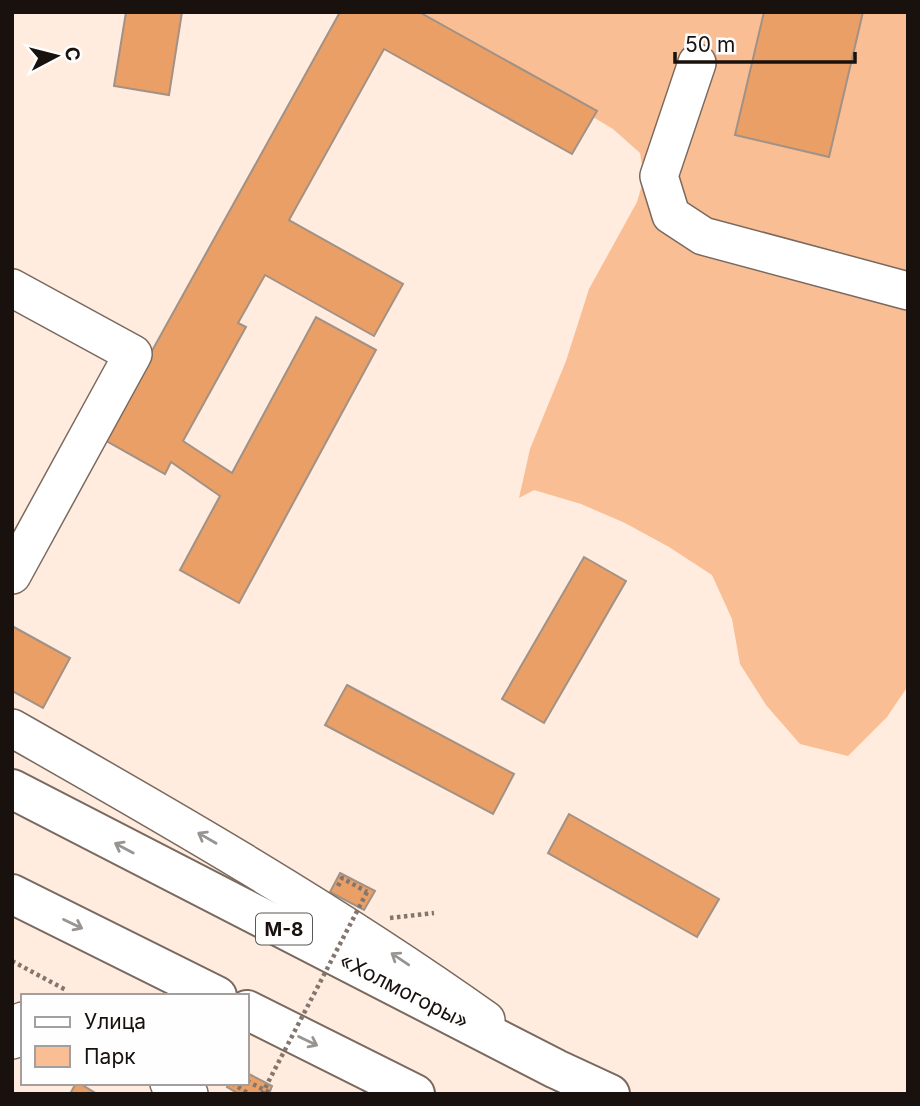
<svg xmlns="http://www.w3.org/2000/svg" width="920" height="1106" font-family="Inter,sans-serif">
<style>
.green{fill:#f9be93}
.building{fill:#e99f66;stroke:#a29185;stroke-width:2}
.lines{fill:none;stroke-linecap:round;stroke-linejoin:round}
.minor-casing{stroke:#79695e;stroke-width:40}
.highway-casing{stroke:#79695e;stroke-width:42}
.path{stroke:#82766e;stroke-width:4.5;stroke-dasharray:3.5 3.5;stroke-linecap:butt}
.minor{stroke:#fff;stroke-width:37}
.highway{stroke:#fff;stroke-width:38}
.path-bridge{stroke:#82766e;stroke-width:4.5;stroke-dasharray:3.5 3.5;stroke-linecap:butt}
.oneway{stroke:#979492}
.labels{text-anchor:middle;stroke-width:6;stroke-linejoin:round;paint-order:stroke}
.shield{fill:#fefefe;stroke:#5d5855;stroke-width:2}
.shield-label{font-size:19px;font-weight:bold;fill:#18110d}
.street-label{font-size:21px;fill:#18110d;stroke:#fefefe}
</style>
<rect width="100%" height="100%" fill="#ffecdf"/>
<!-- green -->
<polygon class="green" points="418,12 908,12 908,686 887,717 848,756 800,744 766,705 740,664 732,619 712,575 669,547 625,523 581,504 534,490 519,498 530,449 566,361 589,289 637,202 644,178 640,153 613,129"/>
<!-- building -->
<g class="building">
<polygon points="126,12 182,12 169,95 114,86"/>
<polygon points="340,12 419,12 597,111 572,154 384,49 289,220 403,284 374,336 265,275 238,323 246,327 183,441 232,473 316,317 376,350 239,603 180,570 220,496 171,462 165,474 103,439"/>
<polygon points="764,12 863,12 829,157 735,135"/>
<polygon points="584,557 626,581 544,723 502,699"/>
<polygon points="12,626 70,658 43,708 12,691"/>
<polygon points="347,685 514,774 493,814 325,725"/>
<polygon points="569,814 719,899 697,937 548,853"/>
<polygon points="340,873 375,891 364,910 330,892"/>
<polygon points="247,1073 272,1086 269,1094 239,1094 227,1087 229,1083 247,1083"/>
<polygon points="76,1083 79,1083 97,1094 70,1094"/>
</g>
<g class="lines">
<defs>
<g id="minor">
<polyline points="697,63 659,176 671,215 703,236 908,291"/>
<polyline points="12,288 133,354 12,575"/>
<path d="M 12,728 C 174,820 334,912 486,1020"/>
<polyline points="12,1040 23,1021"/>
<polyline points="169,1083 189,1094"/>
</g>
<g id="highway">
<polyline points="12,789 556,1069 610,1094"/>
<polyline points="12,894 217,996"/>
<polyline points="247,1010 415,1094"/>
</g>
</defs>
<!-- minor casing -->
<use href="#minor" class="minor-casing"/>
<!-- highway casing -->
<use href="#highway" class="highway-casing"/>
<!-- path -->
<g class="path">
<polyline points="338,886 342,878 367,892"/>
<polyline points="390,918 434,913"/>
<polyline points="12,961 66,990"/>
<polyline points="247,1081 272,1094"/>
<polyline points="232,1083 249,1094"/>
</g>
<!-- minor -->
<use href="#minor" class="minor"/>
<!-- highway -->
<use href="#highway" class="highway"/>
<!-- path-bridge -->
<polyline class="path-bridge" points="262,1094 367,892"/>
</g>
<!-- one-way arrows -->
<defs><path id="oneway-shaft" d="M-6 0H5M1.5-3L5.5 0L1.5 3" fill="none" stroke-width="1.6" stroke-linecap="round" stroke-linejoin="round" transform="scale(1.75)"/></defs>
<g class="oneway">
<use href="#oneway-shaft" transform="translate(207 838) rotate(-150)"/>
<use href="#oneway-shaft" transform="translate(124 848) rotate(-152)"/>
<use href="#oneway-shaft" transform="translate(73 924) rotate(26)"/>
<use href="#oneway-shaft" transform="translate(400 959) rotate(-146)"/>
<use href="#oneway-shaft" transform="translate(308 1041) rotate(26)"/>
</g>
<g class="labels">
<!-- shield labels -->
<rect class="shield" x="256" y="913.5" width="56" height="31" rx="5"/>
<g class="shield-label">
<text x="284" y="936">М-8</text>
</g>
<!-- street labels -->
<g class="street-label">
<text transform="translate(404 991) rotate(27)" y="7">«Холмогоры»</text>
</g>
</g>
<!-- border -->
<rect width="920" height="1106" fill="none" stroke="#18110d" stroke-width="28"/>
<!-- legend -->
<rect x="21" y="994" width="228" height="91" fill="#fefefe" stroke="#a29f9e" stroke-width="2"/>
<rect x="35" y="1017" width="35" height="10" fill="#ffffff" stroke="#a29f9e" stroke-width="2"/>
<text x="84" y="1029" font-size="21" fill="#18110d">Улица</text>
<rect x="35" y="1046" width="35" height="21" fill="#f9be93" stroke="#a29f9e" stroke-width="2"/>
<text x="84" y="1064" font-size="21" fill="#18110d">Парк</text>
<!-- north arrow -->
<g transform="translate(56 56) rotate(83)" stroke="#fefefe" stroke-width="5" paint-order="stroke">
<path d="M0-5L12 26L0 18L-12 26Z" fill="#18110d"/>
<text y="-10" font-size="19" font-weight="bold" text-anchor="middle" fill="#18110d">С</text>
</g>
<!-- scale -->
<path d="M675 52v10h180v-10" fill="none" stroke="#18110d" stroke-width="3.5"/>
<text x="685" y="52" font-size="21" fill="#18110d" stroke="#fefefe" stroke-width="5" paint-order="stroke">50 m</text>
</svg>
